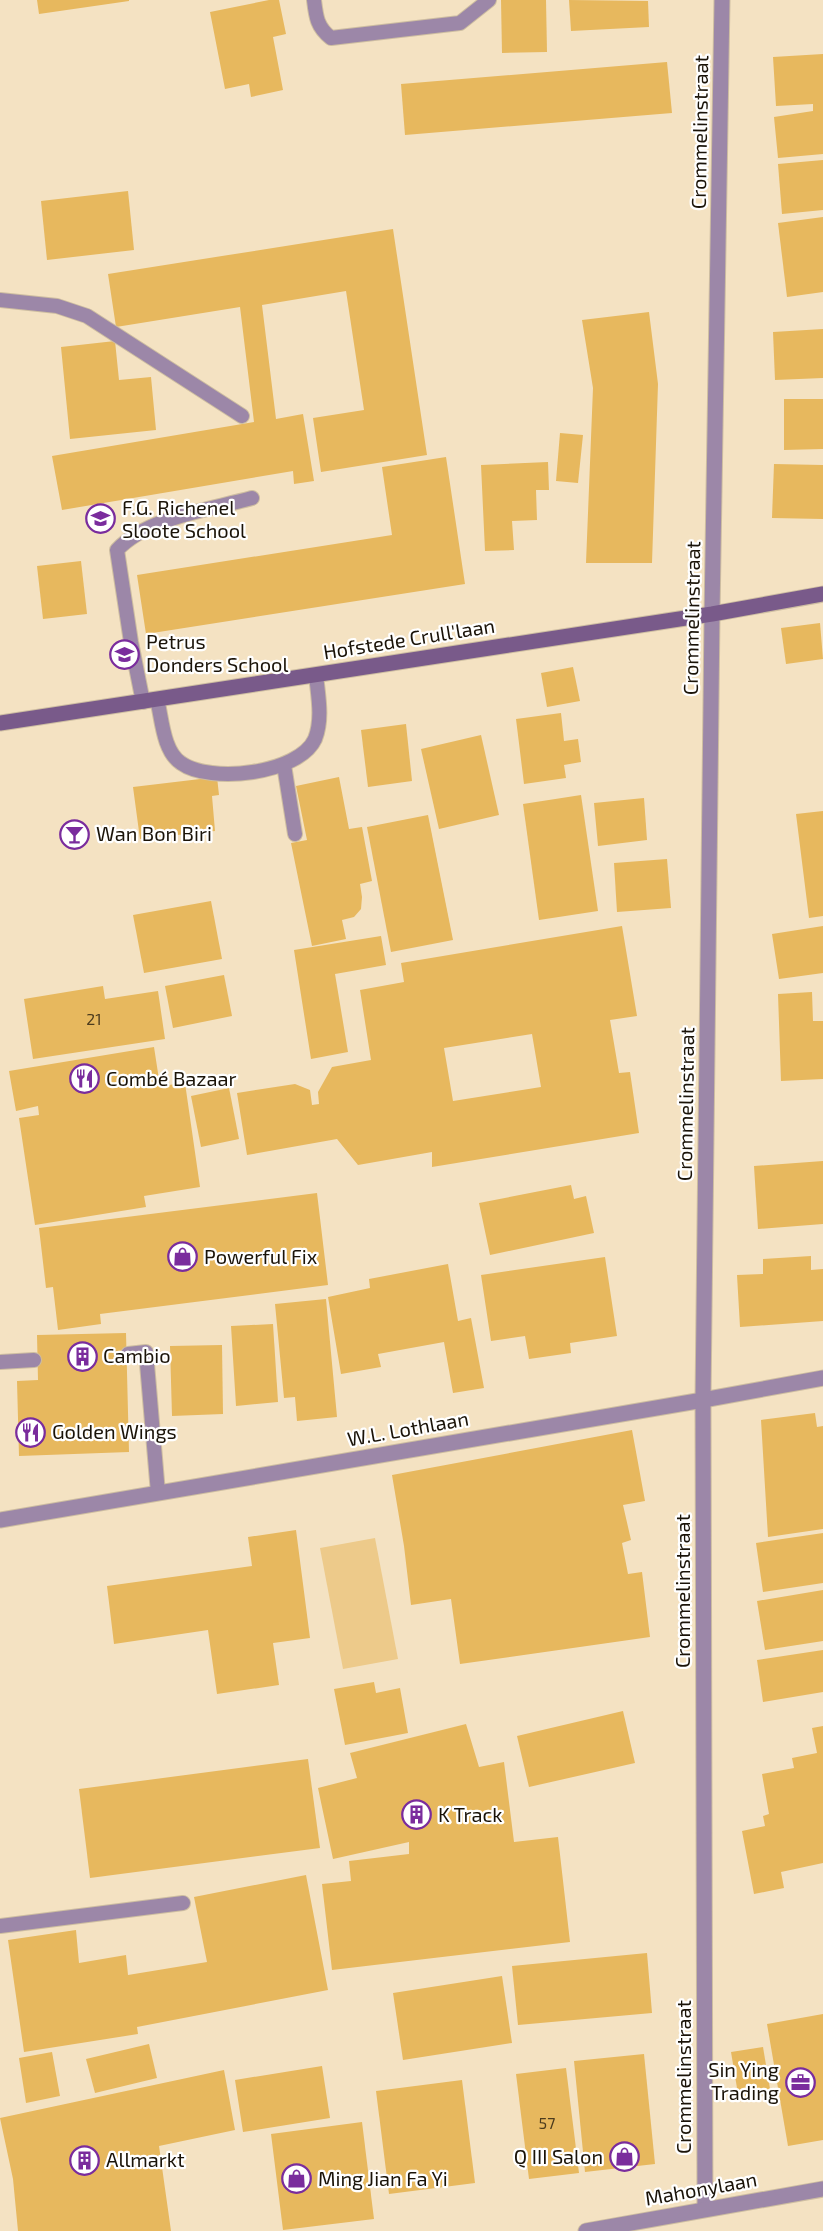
<svg xmlns="http://www.w3.org/2000/svg" width="823" height="2231" font-family="'Exo 2',sans-serif">
<style>
.green{fill:#edca8a}
.building{fill:#e7b85e;fill-rule:evenodd}
.lines{fill:none;stroke-linecap:round;stroke-linejoin:round}
.lane-casing{stroke:#cdbda1;stroke-width:16}
.street-casing{stroke:#cdbda1;stroke-width:17}
.secondary-casing{stroke:#cdbda1;stroke-width:17}
.lane{stroke:#9c87a8;stroke-width:14}
.street{stroke:#9c87a8;stroke-width:15}
.secondary{stroke:#795a8a;stroke-width:15}
.labels{text-anchor:middle;stroke-width:4.5;stroke-linejoin:round;paint-order:stroke}
.number-label{font-size:16px;fill:#4d3c1e}
.street-label{font-size:20px;fill:#1a1308;stroke:#fff}
.poi-label{font-size:20px;fill:#1a1308;stroke:#fff;text-anchor:start}
</style>
<rect width="100%" height="100%" fill="#f4e2c2"/>
<!-- green -->
<polygon class="green" points="375,1538 398,1659 343,1669 320,1548"/>
<!-- building -->
<g class="building">
<polygon points="37,0 129,0 129,1 39,14"/>
<polygon points="269,0 279,0 286,34 273,37 283,90 251,97 249,84 225,89 210,12"/>
<polygon points="501,0 546,0 547,52 502,53"/>
<polygon points="569,0 648,1 649,27 571,31"/>
<polygon points="823,54 823,154 778,158 774,117 813,111 813,104 776,106 773,57"/>
<polygon points="667,62 672,113 405,135 401,84"/>
<polygon points="823,160 823,210 782,214 778,164"/>
<polygon points="128,191 134,250 47,260 41,201"/>
<polygon points="823,217 823,292 787,297 778,223"/>
<polygon points="393,229 427,455 321,472 313,418 364,410 346,291 262,305 276,419 303,414 314,481 294,484 293,471 62,510 52,456 254,422 240,307 116,327 108,274"/>
<polygon points="649,312 658,384 652,563 586,563 593,388 582,320"/>
<polygon points="823,329 823,378 775,380 773,332"/>
<polygon points="115,341 119,380 151,377 156,430 70,439 61,347"/>
<polygon points="784,399 823,399 823,449 784,450"/>
<polygon points="560,433 583,435 578,483 556,481"/>
<polygon points="446,457 465,584 146,634 137,575 392,535 382,467"/>
<polygon points="548,462 549,490 536,490 537,520 512,521 514,550 485,551 481,465"/>
<polygon points="774,464 823,465 823,519 772,518"/>
<polygon points="81,561 87,614 43,619 37,566"/>
<polygon points="820,623 823,659 786,664 781,628"/>
<polygon points="573,667 580,701 547,707 541,673"/>
<polygon points="561,713 564,741 578,739 581,762 564,765 566,778 524,784 516,719"/>
<polygon points="406,724 412,781 368,787 361,730"/>
<polygon points="481,735 499,815 439,829 421,749"/>
<polygon points="217,777 219,795 212,796 215,831 140,839 133,787"/>
<polygon points="339,777 349,829 362,827 372,881 360,884 362,897 361,909 354,917 342,920 346,939 312,946 291,843 307,840 296,786"/>
<polygon points="581,795 598,911 539,920 523,804"/>
<polygon points="644,798 647,840 598,846 594,803"/>
<polygon points="823,811 823,916 809,918 796,814"/>
<polygon points="428,815 453,940 391,952 367,827"/>
<polygon points="667,859 671,908 617,912 614,863"/>
<polygon points="211,901 222,959 144,973 133,915"/>
<path d="M 622,926 L 637,1016 L 610,1020 L 619,1073 L 630,1072 L 639,1133 L 432,1167 L 432,1152 L 358,1165 L 337,1139 L 247,1155 L 237,1093 L 295,1084 L 310,1090 L 312,1105 L 319,1104 L 318,1092 L 332,1067 L 371,1060 L 360,990 L 404,982 L 401,963 ZM 532,1034 L 541,1087 L 453,1101 L 444,1048 Z"/>
<polygon points="823,926 823,973 779,979 772,934"/>
<polygon points="381,936 386,965 335,974 348,1052 311,1059 294,950"/>
<polygon points="224,975 232,1016 173,1028 165,986"/>
<polygon points="103,986 105,999 158,991 165,1039 33,1059 24,999"/>
<polygon points="812,992 813,1021 823,1021 823,1079 781,1081 778,994"/>
<polygon points="154,1047 160,1086 185,1083 200,1187 144,1196 146,1207 35,1225 19,1118 39,1115 38,1106 16,1111 9,1071"/>
<polygon points="229,1088 239,1139 201,1147 191,1096"/>
<polygon points="823,1161 823,1224 758,1229 754,1166"/>
<polygon points="571,1185 574,1199 586,1196 594,1233 490,1255 479,1203"/>
<polygon points="317,1193 328,1285 100,1314 101,1324 58,1330 53,1287 46,1288 39,1228"/>
<polygon points="811,1256 811,1270 823,1269 823,1321 740,1327 737,1275 763,1274 763,1259"/>
<polygon points="605,1257 617,1336 570,1343 571,1353 529,1359 525,1336 491,1341 481,1275"/>
<polygon points="448,1264 458,1321 471,1318 484,1388 453,1393 444,1342 378,1354 381,1367 341,1374 328,1297 370,1288 369,1279"/>
<polygon points="326,1299 337,1417 297,1421 295,1397 284,1398 275,1304"/>
<polygon points="273,1324 278,1402 236,1406 231,1326"/>
<polygon points="126,1333 129,1452 19,1456 17,1381 38,1380 37,1335"/>
<polygon points="222,1345 223,1414 172,1416 170,1346"/>
<polygon points="815,1413 817,1427 823,1426 823,1529 768,1537 761,1420"/>
<polygon points="632,1430 645,1501 623,1505 631,1540 622,1543 628,1574 642,1572 650,1637 460,1664 451,1599 411,1605 404,1546 392,1475"/>
<polygon points="296,1530 310,1638 273,1643 279,1685 217,1694 208,1630 114,1644 107,1586 252,1566 248,1537"/>
<polygon points="823,1533 823,1583 763,1592 756,1543"/>
<polygon points="823,1590 823,1641 765,1650 757,1601"/>
<polygon points="823,1650 823,1692 763,1702 757,1660"/>
<polygon points="374,1682 376,1693 400,1688 408,1733 345,1745 334,1689"/>
<polygon points="623,1711 635,1763 529,1787 517,1736"/>
<polygon points="466,1724 479,1767 504,1762 514,1842 558,1837 570,1942 332,1970 322,1884 351,1881 349,1861 409,1854 409,1842 333,1859 318,1788 357,1778 350,1753"/>
<polygon points="823,1726 823,1863 781,1872 784,1888 754,1894 742,1831 765,1826 763,1816 769,1814 762,1774 794,1768 792,1758 817,1753 812,1728"/>
<polygon points="308,1759 320,1848 90,1878 79,1789"/>
<polygon points="306,1875 328,1990 137,2027 138,2034 24,2052 8,1940 76,1930 79,1963 126,1955 128,1975 207,1962 194,1897"/>
<polygon points="647,1953 652,2013 518,2025 512,1966"/>
<polygon points="502,1976 512,2043 403,2060 393,1993"/>
<polygon points="823,2014 823,2140 788,2146 767,2024"/>
<polygon points="149,2044 157,2078 95,2093 86,2059"/>
<polygon points="763,2047 771,2095 739,2100 731,2052"/>
<polygon points="52,2052 60,2096 26,2103 19,2058"/>
<polygon points="644,2054 655,2164 585,2172 574,2061"/>
<polygon points="322,2066 330,2118 243,2132 235,2080"/>
<polygon points="566,2068 579,2173 529,2179 516,2074"/>
<polygon points="224,2070 235,2130 159,2146 171,2231 18,2231 13,2179 0,2118"/>
<polygon points="462,2080 475,2183 389,2194 376,2091"/>
<polygon points="362,2122 374,2219 283,2230 271,2134"/>
</g>
<g class="lines">
<defs>
<g id="lane">
<path d="M 314,0 C 316,17 317,27 331,38 L 460,23 L 489,0"/>
<polyline points="0,300 57,306 87,316 242,416"/>
<path d="M 157,699 C 162,719 163,751 181,763 C 210,784 299,774 315,739 C 323,719 318,695 316,675"/>
<path d="M 143,702 L 131,642 L 117,550 C 148,517 209,510 252,498"/>
<polyline points="284,765 295,834"/>
<polyline points="128,1354 146,1352 158,1493"/>
<polyline points="0,1362 34,1360"/>
<polyline points="0,1926 183,1903"/>
</g>
<g id="street">
<polyline points="0,1520 703,1400 823,1378"/>
<polyline points="705,2209 703,1400 712,614 722,0"/>
<polyline points="586,2231 823,2189"/>
</g>
<polyline id="secondary" points="0,723 712,614 823,594"/>
</defs>
<!-- lane casing -->
<use href="#lane" class="lane-casing"/>
<!-- street casing -->
<use href="#street" class="street-casing"/>
<!-- secondary casing -->
<use href="#secondary" class="secondary-casing"/>
<!-- lane -->
<use href="#lane" class="lane"/>
<!-- street -->
<use href="#street" class="street"/>
<!-- secondary -->
<use href="#secondary" class="secondary"/>
</g>
<!-- icons -->
<defs>
<symbol id="school-ring" viewBox="-11 -11 22 22"><circle r="9.5" fill="#fff" stroke="#7a2c9d" stroke-width="1.5"/><path d="M0-5L7-2L0 1L-7-2ZM-4 1L0 2.5L4 1V4Q0 6-4 4Z" fill="#7a2c9d"/></symbol>
<symbol id="bar-ring" viewBox="-11 -11 22 22"><circle r="9.5" fill="#fff" stroke="#7a2c9d" stroke-width="1.5"/><path d="M-6-5H6L.8 .8V4.5H3.5V6h-7V4.5H-.8V.8Z" fill="#7a2c9d"/></symbol>
<symbol id="restaurant-ring" viewBox="-11 -11 22 22"><circle r="9.5" fill="#fff" stroke="#7a2c9d" stroke-width="1.5"/><path d="M-5-6h1v4h1v-4h1v4h1v-4h1v5L-1.5 .5V6h-2V.5L-5-1ZM5-6V6H3V1.5H1.5Q1.5-4 5-6Z" fill="#7a2c9d"/></symbol>
<symbol id="shop-ring" viewBox="-11 -11 22 22"><circle r="9.5" fill="#fff" stroke="#7a2c9d" stroke-width="1.5"/><path d="M-5-2.5h2.3a2.7 3.5 0 0 1 5.4 0H5L5.5 6h-11ZM-1.5-2.5h3a1.5 2.3 0 0 0-3 0Z" fill="#7a2c9d"/></symbol>
<symbol id="building-ring" viewBox="-11 -11 22 22"><circle r="9.5" fill="#fff" stroke="#7a2c9d" stroke-width="1.5"/><path d="M-4-6H4V6H1V3H-1V6H-4ZM-2.5-4.3h1.7v1.8h-1.7ZM.8-4.3h1.7v1.8H.8ZM-2.5-1h1.7V.8h-1.7ZM.8-1h1.7V.8H.8Z" fill="#7a2c9d"/></symbol>
<symbol id="office-ring" viewBox="-11 -11 22 22"><circle r="9.5" fill="#fff" stroke="#7a2c9d" stroke-width="1.5"/><path d="M-6-3h4V-5.5h4V-3h4V5H-6ZM-1-4.5V-3h2v-1.5ZM-6 0V1H6V0Z" fill="#7a2c9d"/></symbol>
</defs>
<g fill-rule="evenodd">
<use href="#school-ring" x="84" y="502" width="33" height="33"/>
<use href="#school-ring" x="108" y="638" width="33" height="33"/>
<use href="#bar-ring" x="58" y="818" width="33" height="33"/>
<use href="#restaurant-ring" x="68" y="1062" width="33" height="33"/>
<use href="#shop-ring" x="166" y="1240" width="33" height="33"/>
<use href="#building-ring" x="66" y="1340" width="33" height="33"/>
<use href="#restaurant-ring" x="14" y="1416" width="33" height="33"/>
<use href="#building-ring" x="400" y="1798" width="33" height="33"/>
<use href="#office-ring" x="784" y="2066" width="33" height="33"/>
<use href="#shop-ring" x="608" y="2140" width="33" height="33"/>
<use href="#building-ring" x="68" y="2144" width="33" height="33"/>
<use href="#shop-ring" x="280" y="2162" width="33" height="33"/>
</g>
<g class="labels">
<!-- number labels -->
<g class="number-label">
<text x="94" y="1025">21</text>
<text x="547" y="2129">57</text>
</g>
<!-- street labels -->
<g class="street-label">
<text transform="translate(700 132) rotate(-89)" y="7">Crommelinstraat</text>
<text transform="translate(692 618) rotate(-89)" y="7">Crommelinstraat</text>
<text transform="translate(409 639) rotate(-9)" y="7">Hofstede Crull'laan</text>
<text transform="translate(686 1104) rotate(-89)" y="7">Crommelinstraat</text>
<text transform="translate(408 1429) rotate(-10)" y="7">W.L. Lothlaan</text>
<text transform="translate(683 1591) rotate(-90)" y="7">Crommelinstraat</text>
<text transform="translate(684 2077) rotate(-90)" y="7">Crommelinstraat</text>
<text transform="translate(701 2189) rotate(-10)" y="7">Mahonylaan</text>
</g>
<!-- poi labels -->
<g class="poi-label">
<text x="122" y="515">F.G. Richenel<tspan x="122" dy="23">Sloote School</tspan></text>
<text x="146" y="649">Petrus<tspan x="146" dy="23">Donders School</tspan></text>
<text x="96" y="841">Wan Bon Biri</text>
<text x="106" y="1086">Combé Bazaar</text>
<text x="204" y="1264">Powerful Fix</text>
<text x="103" y="1363">Cambio</text>
<text x="52" y="1439">Golden Wings</text>
<text x="438" y="1822">K Track</text>
<text x="779" y="2077" text-anchor="end">Sin Ying<tspan x="779" dy="23">Trading</tspan></text>
<text x="603" y="2164" text-anchor="end">Q III Salon</text>
<text x="106" y="2167">Allmarkt</text>
<text x="318" y="2186">Ming Jian Fa Yi</text>
</g>
</g>
</svg>
